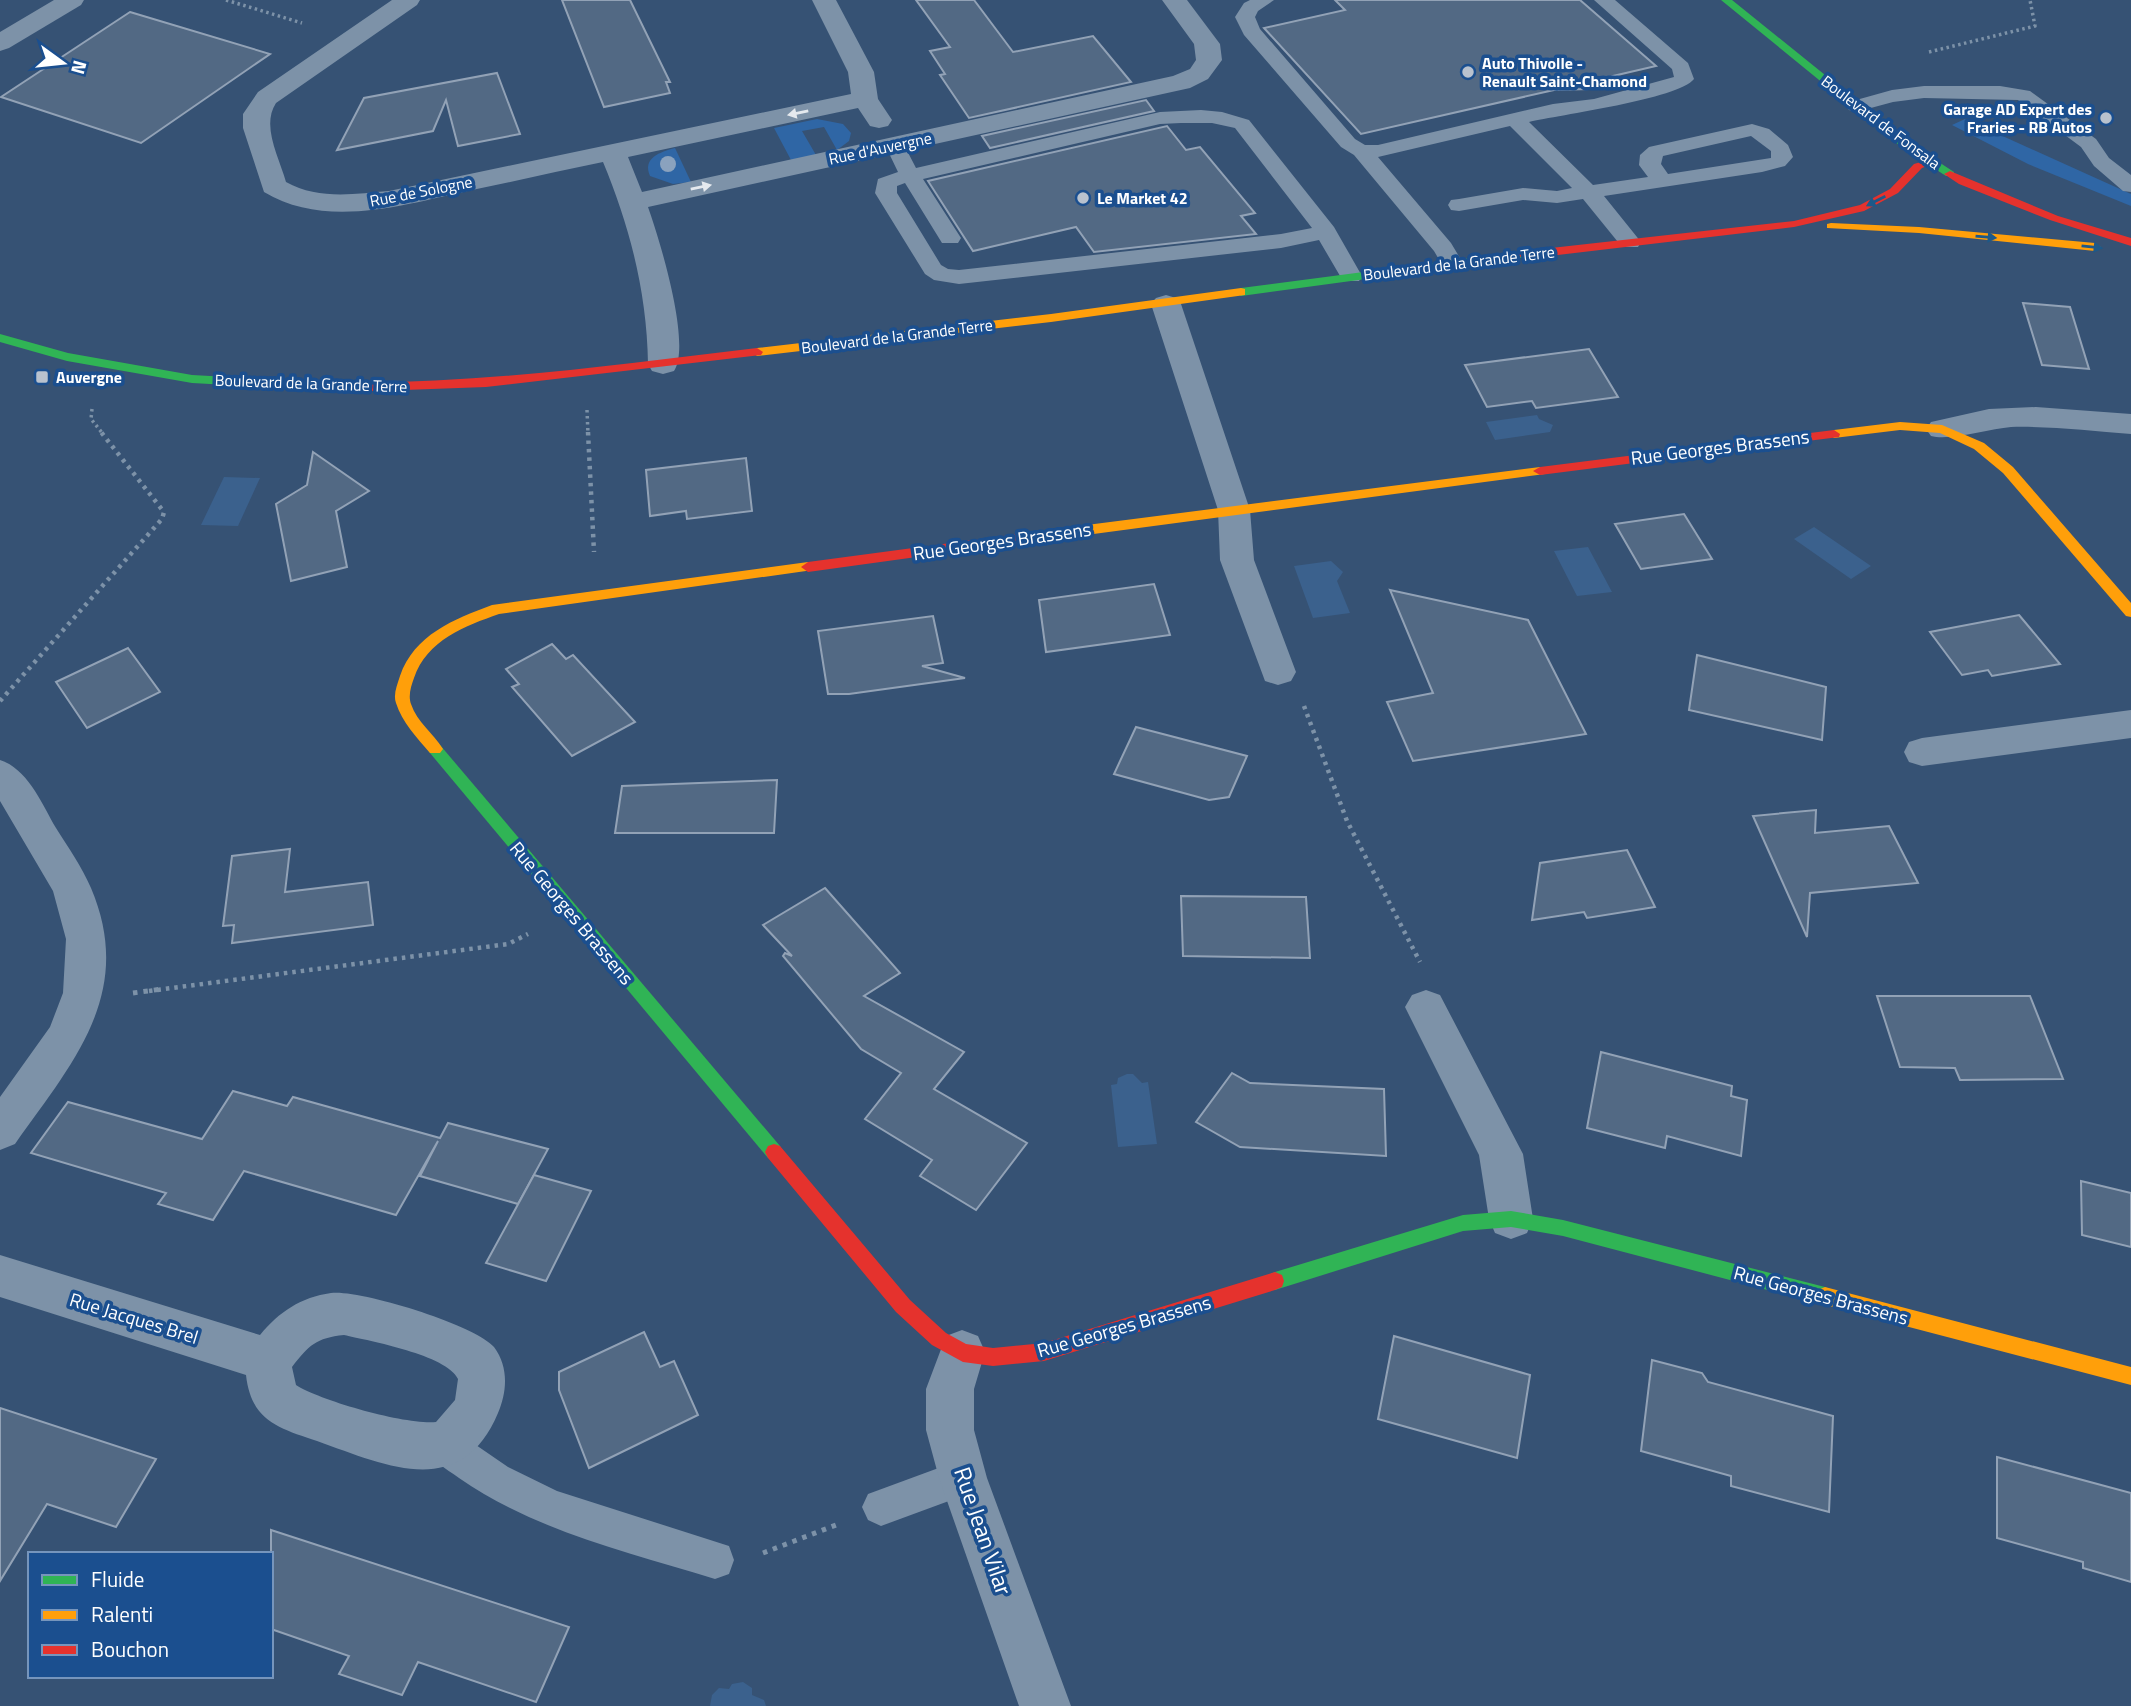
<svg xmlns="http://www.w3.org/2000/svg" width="2131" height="1706" font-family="'Titillium Web',sans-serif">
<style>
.green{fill:#2f66a5}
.water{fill:#3b618d}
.building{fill:#526984;stroke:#92a2b6;stroke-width:2}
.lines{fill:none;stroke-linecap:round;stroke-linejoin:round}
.path-far2{stroke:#7d92a8;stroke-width:3.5;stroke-dasharray:2.5 3.5;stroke-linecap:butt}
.path-far1{stroke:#7d92a8;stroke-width:4.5;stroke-dasharray:3.5 5;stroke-linecap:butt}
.path{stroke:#7d92a8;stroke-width:5;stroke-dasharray:4.5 6;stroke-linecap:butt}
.lane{fill:#7d92a8;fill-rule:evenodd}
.street{fill:#7d92a8;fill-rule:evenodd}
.fast{fill:#30b455;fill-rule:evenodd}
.slow{fill:#ff9f0a;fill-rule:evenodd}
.jam{fill:#e5322d;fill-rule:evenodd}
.tree{fill:#8aa2be}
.oneway{fill:#e5e9ee}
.oneway2{fill:#1d5989}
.poi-dot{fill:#b9c2ce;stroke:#1b4f8f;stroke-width:2.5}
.labels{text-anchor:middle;stroke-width:7;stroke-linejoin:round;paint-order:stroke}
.far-poi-label{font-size:16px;font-weight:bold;fill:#fff;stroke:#1b4f8f;text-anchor:start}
.far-street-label{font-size:16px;fill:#fff;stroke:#1b4f8f}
.street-label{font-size:19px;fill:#fff;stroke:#1b4f8f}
.near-street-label{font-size:23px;fill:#fff;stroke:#1b4f8f}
</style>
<rect width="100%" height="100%" fill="#365274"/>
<!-- green -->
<g class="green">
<polygon points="817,119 843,124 851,133 849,141 837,150 824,127 802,131 816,155 791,160 774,128"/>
<polygon points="1965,119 2131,194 2131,206 2028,164 1952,125"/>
<path d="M 675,148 L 691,182 L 673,184 L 650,176 C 642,158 660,152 675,148 Z"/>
</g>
<!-- water -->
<g class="water">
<polygon points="1537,415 1539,419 1553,425 1550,432 1495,440 1486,422"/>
<polygon points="224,477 260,478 238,526 201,525"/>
<polygon points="1814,527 1871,566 1851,579 1794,539"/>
<polygon points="1588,547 1612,592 1577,596 1554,551"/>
<polygon points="1331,561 1343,572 1337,581 1350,613 1313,618 1294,566"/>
<polygon points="1127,1074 1133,1074 1142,1083 1148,1082 1157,1144 1118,1147 1111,1085 1117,1084 1118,1078"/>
<polygon points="743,1682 752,1688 752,1695 764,1700 766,1706 710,1706 712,1695 719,1688 729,1689 732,1684"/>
</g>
<!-- building -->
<g class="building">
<polygon points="562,0 630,0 670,82 666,82 670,93 604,107"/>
<polygon points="916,0 974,0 1013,52 1093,36 1131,82 969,118 940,75 945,74 930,51 950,47"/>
<polygon points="1335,0 1580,0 1656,66 1613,76 1589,89 1554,90 1361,134 1264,28 1345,10"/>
<polygon points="130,12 270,54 141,143 1,97"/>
<polygon points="497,73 520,134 458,146 446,100 433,131 337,150 364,98"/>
<polygon points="1146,100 1154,111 990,148 982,136"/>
<polygon points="1167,126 1186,150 1200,147 1255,213 1241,216 1256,234 1094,252 1076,227 973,251 928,181"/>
<polygon points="2023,303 2070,307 2089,369 2042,365"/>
<polygon points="1589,349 1618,397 1536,408 1532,401 1487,407 1465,365"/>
<polygon points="313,452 369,491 336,511 347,567 291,581 276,504 307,485"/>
<polygon points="746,458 752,511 687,519 686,511 650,516 646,470"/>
<polygon points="1684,514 1712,559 1641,569 1615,524"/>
<polygon points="1154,584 1170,635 1046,652 1039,600"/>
<polygon points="1390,590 1528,620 1586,734 1413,761 1387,702 1433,693"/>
<polygon points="2019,615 2060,664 1992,676 1988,670 1962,675 1930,632"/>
<polygon points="933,616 943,663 922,666 965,678 849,694 828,694 818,631"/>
<polygon points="552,644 566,659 573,655 635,722 572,756 512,687 519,684 506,669"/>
<polygon points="128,648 160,692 87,728 56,682"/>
<polygon points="1697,655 1826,687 1822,740 1689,710"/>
<polygon points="1136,727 1247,756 1229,797 1209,800 1114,774"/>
<polygon points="777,780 774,833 615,833 622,786"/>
<polygon points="1816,810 1815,833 1889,826 1918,883 1810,893 1807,937 1753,816"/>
<polygon points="290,849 285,892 368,882 373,925 232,943 234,925 223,926 232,856"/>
<polygon points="1627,850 1655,907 1587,918 1584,912 1532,920 1540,863"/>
<polygon points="825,888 900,973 864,996 964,1052 934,1089 1027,1143 976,1210 920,1176 932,1160 865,1119 901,1073 861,1049 783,956 785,953 792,956 763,925"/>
<polygon points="1181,896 1306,897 1310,958 1183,956"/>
<polygon points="1877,996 2030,996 2063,1079 1960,1080 1955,1068 1900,1067"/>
<polygon points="1601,1052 1732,1086 1731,1096 1747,1100 1741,1156 1667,1136 1665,1148 1587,1128"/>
<polygon points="1232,1073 1250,1083 1384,1089 1386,1156 1240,1147 1196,1122"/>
<polygon points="233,1091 287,1106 293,1097 440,1138 448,1123 548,1149 518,1204 420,1176 438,1141 396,1215 244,1171 213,1220 158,1204 166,1193 31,1153 68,1102 202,1139"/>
<polygon points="534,1175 591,1191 546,1281 486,1263"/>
<polygon points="2081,1181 2131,1193 2131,1247 2082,1235"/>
<polygon points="644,1332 660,1367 674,1361 698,1415 589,1468 559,1390 559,1372"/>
<polygon points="1394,1336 1530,1375 1517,1458 1378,1419"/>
<polygon points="1652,1360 1702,1373 1708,1382 1833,1416 1829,1512 1731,1486 1731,1476 1641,1451"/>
<polygon points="0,1408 156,1459 116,1527 47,1504 0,1581"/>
<polygon points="1997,1457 2131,1493 2131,1582 2083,1568 2083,1562 1997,1538"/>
<polygon points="271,1530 569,1627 536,1702 418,1662 402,1695 339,1674 349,1656 271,1629"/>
</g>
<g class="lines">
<!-- path-far2 -->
<g class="path-far2">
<polyline points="226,0 302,23"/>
<polyline points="1929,52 2035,26 2030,0"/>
<polyline points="92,409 91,419 103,434"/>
<polyline points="587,410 588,434"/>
</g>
<!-- path-far1 -->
<g class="path-far1">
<polyline points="588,432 594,552"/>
<polyline points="0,701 162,519 164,512 101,432"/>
<polyline points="1304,706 1347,821 1420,962"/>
<polyline points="149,991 508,944 528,934"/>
</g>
<!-- path -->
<g class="path">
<polyline points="133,993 162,989"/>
<polyline points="763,1553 836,1525"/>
</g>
<!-- lane -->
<g class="lane">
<path d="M 1250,0 L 1274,0 L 1258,11 L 1255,17 L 1260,29 L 1355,139 L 1365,145 L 1378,145 L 1553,104 L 1594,99 L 1674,77 L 1672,69 L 1594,0 L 1615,0 L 1688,63 L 1694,79 C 1679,99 1558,115 1529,122 L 1593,185 L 1648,177 L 1639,165 L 1640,155 L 1649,147 L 1752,124 L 1769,129 L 1788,145 L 1793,157 L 1785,166 L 1762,172 L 1604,196 L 1641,242 L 1638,247 L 1622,247 L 1583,199 L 1557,203 L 1523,200 L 1459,211 L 1451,210 L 1448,205 L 1451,200 L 1459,199 L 1523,188 L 1557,191 L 1572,188 L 1510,126 L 1378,157 L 1451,243 L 1463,263 L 1460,268 L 1444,268 L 1434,251 L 1354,155 L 1341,147 L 1244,35 L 1235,17 L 1244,3 ZM 1751,136 L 1771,151 L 1771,158 L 1668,174 L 1661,164 L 1663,156 Z"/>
<polygon points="1924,86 2000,86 2030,91 2096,139 2109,158 2131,175 2131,192 2123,191 2094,166 2081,147 2018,100 1924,98 1893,102 1856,112 1849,110 1846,106 1849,102 1892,90"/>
<path d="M 1201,110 L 1222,112 L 1249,120 L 1334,227 L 1362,276 L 1359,281 L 1343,281 L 1319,240 L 1281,248 L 959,284 L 934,280 L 925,274 L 875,193 L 878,179 L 898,172 L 885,145 L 888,141 L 902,141 L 916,168 L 1160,112 ZM 1181,123 L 1212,123 L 1235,128 L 1312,228 L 1281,234 L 959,270 L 948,269 L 941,265 L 897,193 L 897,186 L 905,183 L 942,243 L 958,243 L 961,238 L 923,179 L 1160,124 Z"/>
<path d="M 444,1427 L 457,1432 L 508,1467 L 557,1491 L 729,1546 L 734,1560 L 729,1574 L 715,1579 C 628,1552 535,1531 459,1478 C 445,1468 432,1461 425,1445 L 431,1432 Z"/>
<polygon points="963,1459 976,1465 982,1478 976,1491 881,1526 868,1520 862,1507 868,1494"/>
</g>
<!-- street -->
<g class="street">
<polygon points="54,0 84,0 81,5 9,48 0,51 0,32"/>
<path d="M 392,0 L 420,0 L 417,5 L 276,103 C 261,126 279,157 286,182 C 318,200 354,194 389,191 L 851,94 L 848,72 L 812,0 L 836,0 L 874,72 L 878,99 L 892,120 L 888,126 L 879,128 L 870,126 L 858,108 L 628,157 L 642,192 L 1173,76 L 1190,69 L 1196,60 L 1194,44 L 1162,0 L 1187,0 L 1220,44 L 1222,60 L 1208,79 L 1190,88 L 648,207 C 659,238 692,344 674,371 L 663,374 L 652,371 L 648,364 C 647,293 630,227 603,162 C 559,171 516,181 472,190 C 406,204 327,230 264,192 L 243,128 L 243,114 L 258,92 Z"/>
<polygon points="1166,295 1176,298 1181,304 1250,510 1254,560 1296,672 1291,681 1278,685 1265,681 1220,560 1218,510 1151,304 1156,298"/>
<path d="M 2036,407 L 2131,414 L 2131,434 C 2091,431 2051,426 2011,427 C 1988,429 1950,441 1931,436 L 1926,429 L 1931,422 L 1989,409 Z"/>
<polygon points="2131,710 2131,738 1922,766 1909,762 1904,752 1909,742 1922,738"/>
<path d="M 0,760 C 28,769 42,804 56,828 C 68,847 82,867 91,888 C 136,994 72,1063 15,1144 L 0,1150 L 0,1097 L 50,1027 L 63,993 L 66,939 L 53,891 L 0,801 Z"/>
<polygon points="1426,990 1440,995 1523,1154 1533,1219 1527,1233 1511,1239 1495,1233 1489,1219 1479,1155 1405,1007 1412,995"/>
<path d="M 0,1255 L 260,1335 C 279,1312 301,1297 331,1293 C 359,1289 476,1325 494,1347 C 509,1367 507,1392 498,1413 C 461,1501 387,1466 317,1441 C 279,1428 251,1421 246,1375 L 0,1297 ZM 344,1335 C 370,1341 447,1355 458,1379 L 455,1400 L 436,1422 C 406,1425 321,1401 296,1385 L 292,1367 C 309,1345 316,1338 344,1335 Z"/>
<polygon points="962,1330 978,1336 985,1352 974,1389 974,1430 987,1478 1071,1706 1019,1706 939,1478 926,1430 926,1389 946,1336"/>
</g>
<!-- fast -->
<g class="fast">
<polygon points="1721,0 1732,0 1908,142 1954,172 1954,176 1946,176 1900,146"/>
<polygon points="1524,251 1528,253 1528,257 1241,296 1235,292 1241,288"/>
<polygon points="0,334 68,353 192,375 323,382 329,386 323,390 192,383 67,361 0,342"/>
<polygon points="435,743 440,745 780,1146 783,1152 780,1158 774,1160 768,1158 430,753 427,749"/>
<polygon points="1511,1211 1563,1220 1825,1287 1832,1290 1834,1296 1832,1302 1825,1305 1563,1236 1511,1227 1463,1231 1275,1290 1268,1287 1266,1281 1268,1275 1275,1272 1463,1215"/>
</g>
<!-- slow -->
<g class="slow">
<polygon points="1831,223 1919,227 2095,243 2101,247 2095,251 1919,233 1827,228 1827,224"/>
<polygon points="1241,288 1245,289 1245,295 1051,322 757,356 751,352 757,348 1051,314"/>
<polygon points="1900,422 1942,425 1984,443 2013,467 2131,603 2131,617 2126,616 2003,473 1974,449 1940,433 1900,430 1834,438 1828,434 1834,430"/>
<polygon points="1540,467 1547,471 1545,474 1071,537 1064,532 1071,527"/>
<path d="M 808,562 L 815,567 L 813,570 L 499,614 C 465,626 427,640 414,678 C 411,686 408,696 411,704 C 417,722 433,733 443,749 L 440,753 L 430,753 C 417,738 402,722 396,703 C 393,695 397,685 400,676 C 414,635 454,619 492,605 Z"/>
<polygon points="1825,1287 2131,1367 2131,1385 1825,1305 1818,1302 1816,1296 1818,1290"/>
</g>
<!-- jam -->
<g class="jam">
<polygon points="1931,159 1937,162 1922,168 1898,193 1864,211 1794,227 1524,259 1518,255 1524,251 1794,221 1860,205 1890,189 1914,164"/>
<polygon points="1950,171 2058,216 2131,238 2131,246 2050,220 1959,184 1944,174"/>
<path d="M 757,348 L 763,352 L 761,355 L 486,387 L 377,391 L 323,390 L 317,386 L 323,382 C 469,386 612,365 757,348 Z"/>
<polygon points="1834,430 1840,434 1839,437 1540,475 1533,471 1540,467"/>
<polygon points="1071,527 1076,529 1078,532 1076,535 808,572 801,567 808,562"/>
<polygon points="774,1144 780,1146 910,1300 946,1333 966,1344 993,1348 1044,1343 1275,1272 1282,1275 1284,1281 1282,1287 1275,1290 1044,1361 993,1366 963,1362 932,1345 896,1312 768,1158 765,1152 768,1146"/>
</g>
</g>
<!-- trees -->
<circle class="tree" cx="668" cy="164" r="8"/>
<!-- one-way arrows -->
<defs><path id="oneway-solid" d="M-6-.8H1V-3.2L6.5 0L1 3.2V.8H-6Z" transform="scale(1.75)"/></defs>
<g class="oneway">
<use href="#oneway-solid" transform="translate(798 113) rotate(168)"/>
<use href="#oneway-solid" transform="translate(701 187) rotate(-12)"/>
</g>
<g class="oneway2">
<use href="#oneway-solid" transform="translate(1876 201) rotate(153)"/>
<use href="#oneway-solid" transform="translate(1986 237) rotate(5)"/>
<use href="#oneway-solid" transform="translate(2092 247) rotate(6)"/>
</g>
<!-- markers -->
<g class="poi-dot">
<circle cx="1468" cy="72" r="7"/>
<circle cx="2106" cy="118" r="7"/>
<circle cx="1083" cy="198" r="7"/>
<rect x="35" y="370" width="14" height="14" rx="3.5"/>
</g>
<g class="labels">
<!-- far-poi labels -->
<g class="far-poi-label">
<text x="1482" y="69">Auto Thivolle -<tspan x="1482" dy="18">Renault Saint-Chamond</tspan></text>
<text x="2092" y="115" text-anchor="end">Garage AD Expert des<tspan x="2092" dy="18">Fraries - RB Autos</tspan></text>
<text x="1097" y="204">Le Market 42</text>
<text x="56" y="383">Auvergne</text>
</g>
<!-- far-street labels -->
<g class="far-street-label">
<text transform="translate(1881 122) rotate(37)" y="6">Boulevard de Fonsala</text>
<text transform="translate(880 148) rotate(-12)" y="6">Rue d'Auvergne</text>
<text transform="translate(421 191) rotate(-11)" y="6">Rue de Sologne</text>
<text transform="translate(1459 263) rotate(-7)" y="6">Boulevard de la Grande Terre</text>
<text transform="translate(897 336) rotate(-7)" y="6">Boulevard de la Grande Terre</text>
<text transform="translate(311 383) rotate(2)" y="6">Boulevard de la Grande Terre</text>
</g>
<!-- street labels -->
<g class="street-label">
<text transform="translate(1720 447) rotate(-7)" y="7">Rue Georges Brassens</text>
<text transform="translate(1002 541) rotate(-8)" y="7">Rue Georges Brassens</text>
<text transform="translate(572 913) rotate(50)" y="7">Rue Georges Brassens</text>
<text transform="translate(1821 1295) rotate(15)" y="7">Rue Georges Brassens</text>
<text transform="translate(134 1318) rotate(17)" y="7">Rue Jacques Brel</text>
<text transform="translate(1124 1326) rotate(-16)" y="7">Rue Georges Brassens</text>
</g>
<!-- near-street labels -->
<g class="near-street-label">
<text transform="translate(983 1531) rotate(71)" y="8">Rue Jean Vilar</text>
</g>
</g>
<!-- legend -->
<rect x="28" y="1552" width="245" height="126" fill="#1b4f8f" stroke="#7695bc" stroke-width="2"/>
<rect x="42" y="1575" width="35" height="10" fill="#30b455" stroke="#7695bc" stroke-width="2"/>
<text x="91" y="1587" font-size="21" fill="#ffffff">Fluide</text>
<rect x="42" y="1610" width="35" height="10" fill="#ff9f0a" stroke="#7695bc" stroke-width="2"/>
<text x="91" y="1622" font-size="21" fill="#ffffff">Ralenti</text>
<rect x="42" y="1645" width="35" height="10" fill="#e5322d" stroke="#7695bc" stroke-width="2"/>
<text x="91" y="1657" font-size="21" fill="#ffffff">Bouchon</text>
<!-- north arrow -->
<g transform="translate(63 63) rotate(105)" stroke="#1b4f8f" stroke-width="5" paint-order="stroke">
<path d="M0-5L12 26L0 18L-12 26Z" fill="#ffffff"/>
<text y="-10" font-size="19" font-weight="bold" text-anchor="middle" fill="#ffffff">N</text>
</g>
</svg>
